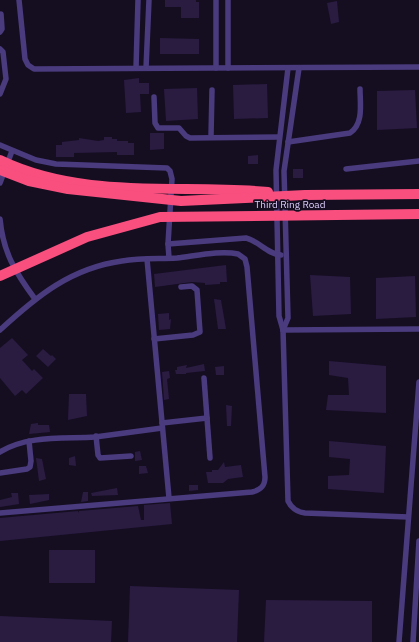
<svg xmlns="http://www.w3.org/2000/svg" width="419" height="642" font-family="'IBM Plex Sans',sans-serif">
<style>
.building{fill:#2a1b41}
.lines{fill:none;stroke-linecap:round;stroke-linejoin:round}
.street{stroke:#4a3b7e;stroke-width:5.5}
.highway-bridge{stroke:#f84f7f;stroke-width:10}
.labels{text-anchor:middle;stroke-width:3.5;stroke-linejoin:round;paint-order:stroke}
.street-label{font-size:10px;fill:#ddcffd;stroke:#150e21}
</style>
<rect width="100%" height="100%" fill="#150e21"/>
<!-- building -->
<g class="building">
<polygon points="165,0 196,0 196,2 199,2 199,18 181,18 181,7 165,7"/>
<polygon points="337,1 339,22 331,24 327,3"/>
<polygon points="160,38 199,39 199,54 160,54"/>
<polygon points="139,78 139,83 149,83 149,94 140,94 141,112 126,113 124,80"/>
<polygon points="267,84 268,118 234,119 233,85"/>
<polygon points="197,88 198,119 166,121 164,89"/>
<polygon points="415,90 417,128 377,130 377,91"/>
<polygon points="150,133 164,133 164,149 150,150"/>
<polygon points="104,137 112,137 112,139 117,139 117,141 128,141 128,143 134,143 134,155 117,155 117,152 74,153 74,157 56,157 56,145 62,145 62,142 79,140 79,138 98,141 104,140"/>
<polygon points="258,155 258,164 248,164 248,156"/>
<rect x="293" y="169" width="10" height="9"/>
<polygon points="226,265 227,282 220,282 220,284 205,285 205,283 192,282 155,287 154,274"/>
<polygon points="310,275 350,277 351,314 313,316"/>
<polygon points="415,276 416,317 376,319 376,278"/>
<polygon points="214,299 221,300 226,329 218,329"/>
<polygon points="169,313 169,320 171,319 170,329 159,330 158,314"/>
<polygon points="12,338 28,355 22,360 32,371 34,369 43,378 26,394 22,390 15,396 0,378 0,348"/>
<polygon points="43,349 51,356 52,355 56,359 48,367 36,356"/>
<polygon points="329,361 386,366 386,413 326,410 328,395 349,395 348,378 329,375"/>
<polygon points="204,364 205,371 186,373 186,374 176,374 175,370 177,370 177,367 187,365 186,368"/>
<polygon points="224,366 224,375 216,375 215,367"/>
<polygon points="169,371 170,378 167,379 169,399 164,400 162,372"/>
<polygon points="69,394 86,394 87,416 68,420"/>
<polygon points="226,405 232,406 231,426 227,426"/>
<polygon points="38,423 38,425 49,425 50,432 29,434 31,424"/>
<polygon points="329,441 386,446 384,493 328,489 328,476 349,475 350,459 329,457"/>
<polygon points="140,451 142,460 135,461 135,452"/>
<polygon points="75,456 76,466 69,465 69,458"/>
<polygon points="36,458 42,459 46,479 39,481"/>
<polygon points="224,462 225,467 241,465 243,477 228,479 223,483 208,483 206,472 212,472 212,470 218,470"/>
<polygon points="139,466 146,466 148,473 139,474"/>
<polygon points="189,485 198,485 198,490 189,491"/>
<polygon points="117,488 118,495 92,496 91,493"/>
<polygon points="83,492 88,492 88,501 81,502"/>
<polygon points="11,493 18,493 19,504 0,507 0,500 12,497"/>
<polygon points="49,494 49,500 30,504 29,495"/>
<polygon points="170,503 172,524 0,541 0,518 78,511 79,513 79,511 138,506 141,520 144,520 144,505"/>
<rect x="49" y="550" width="46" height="33"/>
<polygon points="130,586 239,590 237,642 128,642"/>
<polygon points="266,600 372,601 372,642 264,642"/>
<polygon points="0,616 112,621 111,642 0,642"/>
</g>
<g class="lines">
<!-- street -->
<g class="street">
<polyline points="19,0 25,59 28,65 34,69 419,67"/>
<polyline points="0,32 2,29 1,14"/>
<polyline points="0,49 3,52 6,79 0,94"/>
<polyline points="136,68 138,0"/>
<polyline points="146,68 149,0"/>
<polyline points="216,68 216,0"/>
<polyline points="228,68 228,0"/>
<path d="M 288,68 L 276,170 L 279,316 L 283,330 L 288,501 C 292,509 297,512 305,513 L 408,517"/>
<polyline points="154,97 155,123 158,128 179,128 186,136 190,138 279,137"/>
<polyline points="211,136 212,90"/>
<path d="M 288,142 L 350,133 C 364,124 360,103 360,89"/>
<polyline points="0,145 36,160 56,164 167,168 170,171 172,179 168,244 169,258"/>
<polyline points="346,169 419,161"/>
<polyline points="0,183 12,151"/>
<path d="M 0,219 C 3,252 15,272 35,299"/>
<path d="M 168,244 L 246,238 C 259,241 267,254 281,255"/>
<polyline points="147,259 169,498"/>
<path d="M 0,330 C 37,296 71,268 122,261 C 141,258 159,259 177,258 C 195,256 221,250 238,254 L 245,259 L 247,267 L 265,477 C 265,486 261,490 252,492 L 0,513"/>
<polyline points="283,330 288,318 284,171 299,68"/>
<polyline points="283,330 419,329"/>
<polyline points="154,339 193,335 200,332 197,290 192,286 181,287"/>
<polyline points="204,378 210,458"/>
<polyline points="162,423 207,418"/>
<polyline points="96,436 98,455 100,458 131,456"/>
<path d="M 0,452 C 27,435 64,439 95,437 C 118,434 140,431 162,428"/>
<polyline points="0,473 27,469 30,467 31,461 29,441"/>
<polyline points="399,642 419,382"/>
<polyline points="413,642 419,541"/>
</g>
<!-- highway-bridge -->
<g class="highway-bridge">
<path d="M 0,160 C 83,200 179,184 268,192"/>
<polyline points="0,170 29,181 68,189 181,201 305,195 419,194"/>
<polyline points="0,276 87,237 160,217 419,214"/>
</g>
</g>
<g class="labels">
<!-- street labels -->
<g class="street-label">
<text x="290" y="208">Third Ring Road</text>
</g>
</g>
</svg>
